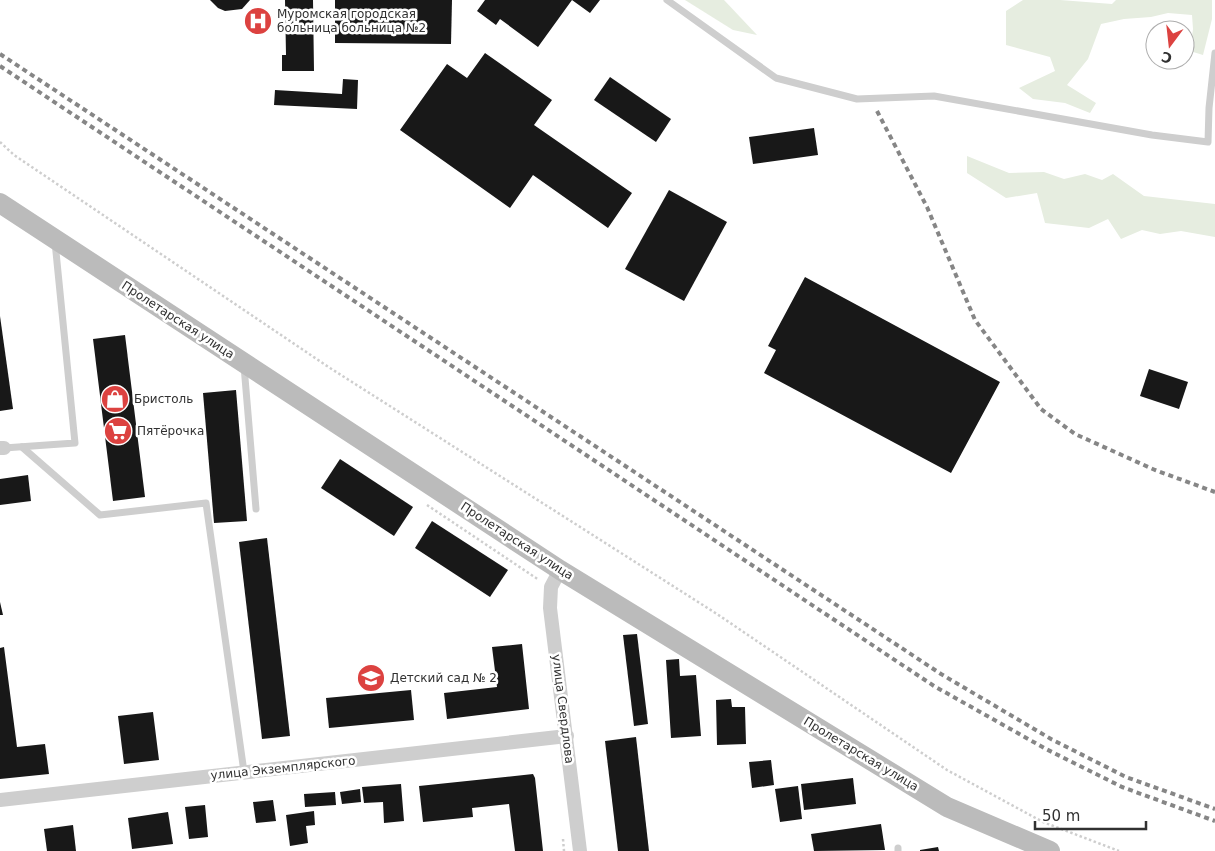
<svg xmlns="http://www.w3.org/2000/svg" width="1215" height="851" font-family="'DejaVu Sans',sans-serif">
<style>
.green{fill:#e6ede0}
.building{fill:#181818}
.lines{fill:none;stroke-linecap:round;stroke-linejoin:round}
.path{stroke:#cecece;stroke-width:2.5;stroke-dasharray:2.5 2.5;stroke-linecap:butt}
.lane{stroke:#cecece;stroke-width:7}
.street{stroke:#cecece;stroke-width:14}
.secondary{stroke:#bbb;stroke-width:20}
.rail{stroke:#868686;stroke-width:4;stroke-dasharray:5 4;stroke-linecap:butt}
.labels{text-anchor:middle;stroke-width:5;stroke-linejoin:round;paint-order:stroke}
.poi-label{font-size:12px;fill:#313131;stroke:#fff;text-anchor:start}
.street-label{font-size:12px;fill:#313131;stroke:#fff}
</style>
<rect width="100%" height="100%" fill="#fff"/>
<!-- green -->
<g class="green">
<polygon points="685,0 724,0 757,35 733,30"/>
<polygon points="1023,0 1060,0 1112,4 1116,0 1212,0 1212,19 1203,55 1190,51 1193,29 1192,15 1168,13 1151,17 1124,19 1101,24 1088,59 1067,85 1096,103 1090,113 1065,103 1033,99 1019,88 1055,71 1050,57 1006,45 1006,11"/>
<polygon points="967,156 1009,173 1044,172 1064,179 1085,174 1102,180 1113,174 1144,196 1215,204 1215,237 1181,231 1160,234 1142,230 1121,239 1108,219 1089,228 1045,223 1037,193 1006,198 967,173"/>
</g>
<!-- building -->
<g class="building">
<polygon points="210,0 250,0 242,9 225,11 218,8"/>
<polygon points="285,0 313,0 314,71 282,71 282,55 286,55"/>
<polygon points="335,0 452,0 451,44 335,43"/>
<polygon points="485,0 600,0 590,13 572,0 538,47 500,19 496,25 477,11"/>
<polygon points="485,53 552,100 534,125 632,193 608,228 533,175 510,208 400,130 447,64 467,78"/>
<polygon points="610,77 671,119 656,142 594,100"/>
<polygon points="343,79 358,80 357,109 274,105 275,90 342,94"/>
<polygon points="814,128 818,155 753,164 749,137"/>
<polygon points="669,190 727,222 684,301 625,269"/>
<polygon points="805,277 1000,382 951,473 764,373 776,350 768,346"/>
<polygon points="0,316 13,409 0,411"/>
<polygon points="125,335 145,497 113,501 93,339"/>
<polygon points="1149,369 1188,382 1179,409 1140,396"/>
<polygon points="236,390 247,521 214,523 203,393"/>
<polygon points="340,459 413,507 394,536 321,488"/>
<polygon points="28,475 31,501 0,505 0,479"/>
<polygon points="432,521 508,570 490,597 415,548"/>
<polygon points="267,538 290,736 262,739 239,542"/>
<polygon points="0,602 3,615 0,615"/>
<polygon points="637,634 648,724 634,726 623,635"/>
<polygon points="522,644 529,709 447,719 444,693 497,687 492,647"/>
<polygon points="4,647 17,747 45,744 49,774 0,779 0,648"/>
<polygon points="679,659 680,676 696,675 701,736 671,738 666,660"/>
<polygon points="411,690 414,720 329,728 326,698"/>
<polygon points="731,699 732,707 745,707 746,744 717,745 716,700"/>
<polygon points="153,712 159,760 124,764 118,716"/>
<polygon points="636,737 649,851 618,851 605,741"/>
<polygon points="771,760 774,785 752,788 749,762"/>
<polygon points="533,774 535,778 543,851 515,851 509,804 472,808 473,817 423,822 419,786"/>
<polygon points="853,778 856,804 804,810 801,784"/>
<polygon points="401,784 404,821 384,823 383,802 364,803 362,787"/>
<polygon points="798,786 802,819 780,822 775,789"/>
<polygon points="360,789 361,802 342,804 340,792"/>
<polygon points="335,792 336,805 305,807 304,794"/>
<polygon points="273,800 276,821 256,823 253,802"/>
<polygon points="205,805 208,837 189,839 185,807"/>
<polygon points="314,811 315,825 306,826 308,843 290,846 286,815"/>
<polygon points="168,812 173,844 132,849 128,818"/>
<polygon points="881,824 885,850 814,851 811,834"/>
<polygon points="73,825 76,851 47,851 44,829"/>
<polygon points="938,847 939,851 920,851 920,850"/>
</g>
<g class="lines">
<!-- path -->
<g class="path">
<polyline points="0,142 14,155 330,368 717,614 947,770 1043,822 1119,851"/>
<polyline points="427,505 539,580"/>
<polyline points="563,839 564,851"/>
</g>
<!-- lane -->
<g class="lane">
<polyline points="667,0 776,78 857,99 934,96 1152,135 1208,142 1209,108 1215,53"/>
<polyline points="244,366 256,509"/>
<polyline points="22,447 100,515 206,503 244,772"/>
<polyline points="4,448 75,443 55,242"/>
<polyline points="898,848 898,851"/>
</g>
<!-- street -->
<g class="street">
<polyline points="0,448 4,448"/>
<polyline points="560,570 551,587 550,608 580,851"/>
<polyline points="0,800 567,736"/>
</g>
<!-- secondary -->
<polyline class="secondary" points="0,203 560,570 947,807 1050,851"/>
<!-- rail -->
<g class="rail">
<polyline points="0,54 941,674 1051,739 1126,777 1215,809"/>
<polyline points="0,66 934,686 1046,749 1122,787 1215,821"/>
<polyline points="877,111 927,207 975,320 1041,409 1075,434 1155,470 1215,492"/>
</g>
</g>
<!-- icons -->
<defs>
<symbol id="hospital-disc" viewBox="-11 -11 22 22"><circle r="9.5" fill="#dc4240" stroke="#fff"/><path d="M-5-5h3v3.5h4V-5h3V5h-3V1.5h-4V5h-3Z" fill="#fff"/></symbol>
<symbol id="shop-disc" viewBox="-11 -11 22 22"><circle r="9.5" fill="#dc4240" stroke="#fff"/><path d="M-5-2.5h2.3a2.7 3.5 0 0 1 5.4 0H5L5.5 6h-11ZM-1.5-2.5h3a1.5 2.3 0 0 0-3 0Z" fill="#fff"/></symbol>
<symbol id="supermarket-disc" viewBox="-11 -11 22 22"><circle r="9.5" fill="#dc4240" stroke="#fff"/><path d="M-6-5.5h2.5l.6 2H6L4.5 2H-2.5L-4.4-4H-6ZM-1.5 3.2a1.3 1.3 0 1 0 .1 0ZM3 3.2a1.3 1.3 0 1 0 .1 0Z" fill="#fff"/></symbol>
<symbol id="school-disc" viewBox="-11 -11 22 22"><circle r="9.5" fill="#dc4240" stroke="#fff"/><path d="M0-5L7-2L0 1L-7-2ZM-4 1L0 2.5L4 1V4Q0 6-4 4Z" fill="#fff"/></symbol>
</defs>
<g fill-rule="evenodd">
<use href="#hospital-disc" x="242" y="5" width="32" height="32"/>
<use href="#shop-disc" x="99" y="383" width="32" height="32"/>
<use href="#supermarket-disc" x="102" y="415" width="32" height="32"/>
<use href="#school-disc" x="355" y="662" width="32" height="32"/>
</g>
<g class="labels">
<!-- poi labels -->
<g class="poi-label">
<text x="277" y="18">Муромская городская<tspan x="277" dy="14">больница больница №2</tspan></text>
<text x="134" y="403">Бристоль</text>
<text x="137" y="435">Пятёрочка</text>
<text x="390" y="682">Детский сад № 2</text>
</g>
<!-- street labels -->
<g class="street-label">
<text transform="translate(178 320) rotate(33)" y="4">Пролетарская улица</text>
<text transform="translate(517 541) rotate(33)" y="4">Пролетарская улица</text>
<text transform="translate(563 709) rotate(83)" y="4">улица Свердлова</text>
<text transform="translate(861 754) rotate(31)" y="4">Пролетарская улица</text>
<text transform="translate(283 768) rotate(-6)" y="4">улица Экземплярского</text>
</g>
</g>
<!-- north arrow -->
<g transform="translate(1170 45) rotate(195)"><circle r="24" fill="#ffffff" stroke="#adadad"/>
<path d="M0-4L9 19L0 12L-9 19Z" fill="#dc4240"/>
<text y="-8" font-size="14" font-weight="bold" text-anchor="middle" fill="#313131">С</text>
</g>
<!-- scale -->
<path d="M1035 821v8h111v-8" fill="none" stroke="#313131" stroke-width="2.5"/>
<text x="1042" y="821" font-size="15" fill="#313131" stroke="#ffffff" stroke-width="4" paint-order="stroke">50 m</text>
</svg>
